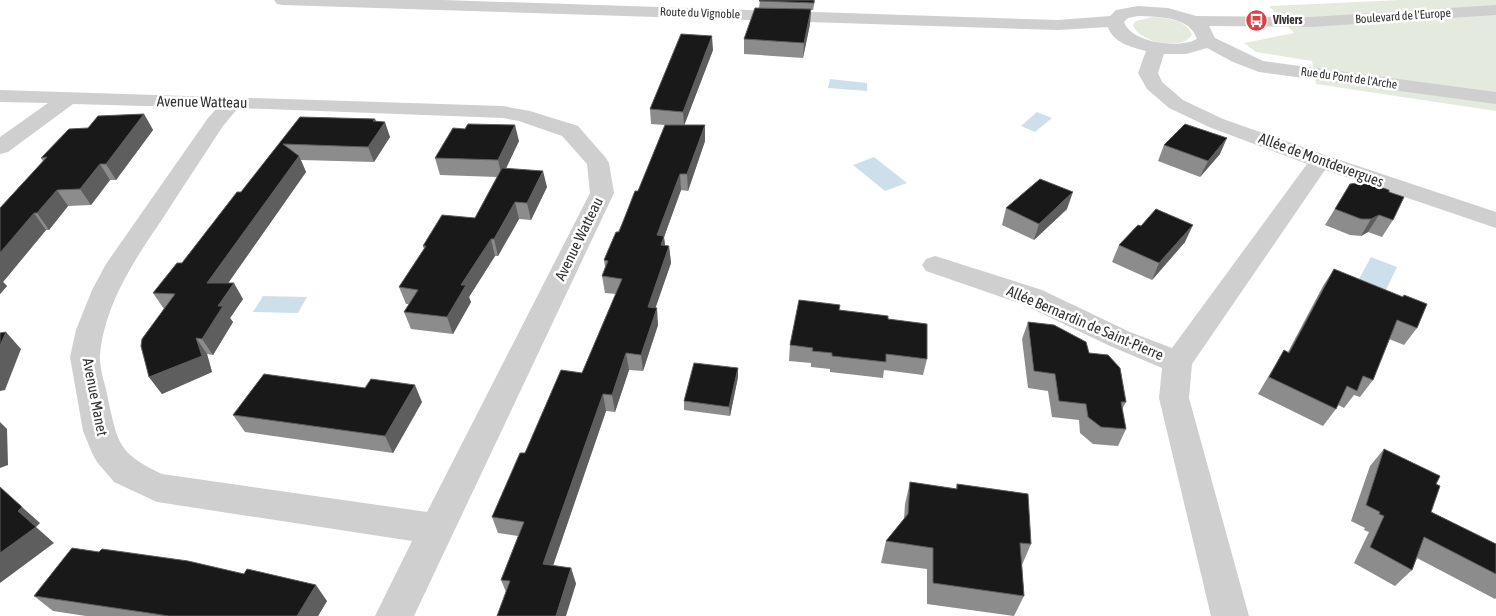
<svg xmlns="http://www.w3.org/2000/svg" width="1496" height="616" font-family="'Asap Condensed',sans-serif">
<style>
.green{fill:#e4eade}
.water{fill:#cedfec}
.lines{fill:none;stroke-linecap:round;stroke-linejoin:round}
.minor{fill:#cfcfcf;fill-rule:evenodd}
.wall{fill:#8c8c8c}
.shaded-wall{fill:#5e5e5e}
.building{fill:#191919;stroke:#5e5e5e}
.labels{text-anchor:middle;stroke-width:5;stroke-linejoin:round;paint-order:stroke}
.far-street-label{font-size:12px;fill:#323232;stroke:#fff}
.far-poi-label{font-size:12px;font-weight:bold;fill:#323232;stroke:#fff;text-anchor:start}
.street-label{font-size:15px;fill:#323232;stroke:#fff}
</style>
<rect width="100%" height="100%" fill="#fff"/>
<!-- green -->
<g class="green">
<polygon points="1401,0 1496,0 1496,111 1316,84 1312,61 1256,52 1244,43 1294,33 1269,6"/>
<path d="M 1153,17 C 1167,18 1187,20 1192,35 C 1182,51 1139,43 1133,25 L 1136,21 Z"/>
</g>
<!-- water -->
<g class="water">
<polygon points="830,79 867,83 867,91 828,88"/>
<polygon points="1037,112 1052,118 1035,132 1021,126"/>
<polygon points="874,157 907,183 885,191 853,165"/>
<polygon points="1371,257 1397,267 1386,290 1359,279"/>
<polygon points="263,296 307,297 298,313 253,312"/>
</g>
<g class="lines">
<!-- minor -->
<g class="minor">
<path d="M 274,0 L 443,0 L 1058,20 L 1110,16 L 1116,10 L 1138,6 L 1168,8 L 1196,16 L 1310,17 L 1496,5 L 1496,15 L 1310,27 L 1209,26 L 1215,38 L 1263,61 L 1496,92 L 1496,104 L 1259,72 L 1233,62 L 1207,48 L 1186,54 L 1164,54 L 1158,73 L 1162,82 L 1183,100 L 1223,119 L 1328,156 L 1496,212 L 1496,228 L 1325,170 L 1192,364 L 1189,398 L 1249,616 L 1211,616 L 1159,398 L 1162,368 L 1110,346 L 1022,304 L 926,271 L 922,265 L 926,259 L 935,256 L 1042,290 L 1130,332 L 1172,348 L 1307,164 L 1209,127 L 1169,108 L 1147,89 L 1138,73 L 1146,51 C 1131,47 1113,43 1108,27 L 1058,30 L 283,5 L 277,4 ZM 1138,16 C 1158,17 1190,16 1197,39 C 1180,49 1131,43 1124,22 L 1128,18 Z"/>
<path d="M 0,90 L 503,106 L 530,111 L 578,126 L 606,158 L 609,163 L 614,193 L 414,616 L 375,616 L 412,541 L 157,502 L 114,482 L 97,462 L 92,453 L 83,431 L 70,357 L 76,330 L 92,290 L 106,264 L 208,118 L 217,108 L 73,104 L 8,152 L 0,154 L 0,137 L 48,103 L 0,102 ZM 238,108 L 503,118 L 519,121 L 562,136 L 587,164 L 590,193 L 427,512 L 162,474 C 119,453 118,445 108,399 C 106,386 99,368 100,355 C 105,302 136,258 165,215 C 184,185 204,155 223,126 Z"/>
</g>
</g>
<!-- wall -->
<g class="wall">
<polygon points="760,0 815,0 813,10 811,10 810,24 803,58 744,54 744,39 759,8"/>
<polygon points="713,50 684,125 705,141 688,191 681,190 664,237 665,246 669,246 671,263 655,308 658,325 643,371 629,370 615,412 606,411 553,566 571,568 576,584 506,592 501,580 518,536 498,533 492,517 525,453 582,373 616,294 605,293 602,276 605,267 604,260 638,191 665,125 651,124 650,109"/>
<polygon points="144,114 153,130 116,180 110,180 91,205 68,206 49,230 46,230 3,282 7,286 0,294 0,208 43,161 41,158 88,128"/>
<polygon points="300,117 375,119 376,121 390,137 374,162 301,160 306,172 228,283 243,299 230,318 233,322 213,355 207,354 212,372 162,394 149,377 164,309 153,293 182,263 241,192"/>
<polygon points="519,141 506,168 547,187 531,220 519,219 498,256 495,256 469,297 471,302 453,334 411,329 404,312 409,304 406,304 399,287 424,249 423,246 475,218 497,177 440,175 435,158"/>
<polygon points="1164,145 1220,154 1200,177 1158,161"/>
<polygon points="1350,184 1389,192 1393,220 1382,237 1368,232 1361,236 1350,235 1325,225"/>
<polygon points="1006,208 1067,209 1034,240 1002,225"/>
<polygon points="1141,226 1185,242 1152,280 1112,262 1119,245"/>
<polygon points="1334,269 1417,328 1404,345 1389,339 1373,380 1360,397 1354,395 1344,408 1338,405 1336,409 1323,426 1258,394 1284,350 1288,352 1323,286"/>
<polygon points="840,310 888,319 927,359 923,375 884,370 883,378 830,372 830,369 811,367 811,363 789,361 790,345"/>
<polygon points="1028,322 1089,353 1126,402 1122,409 1126,429 1118,446 1093,444 1080,433 1079,420 1052,417 1048,391 1028,388 1022,339"/>
<polygon points="738,377 730,416 684,410 684,401"/>
<polygon points="422,402 393,453 245,432 233,415"/>
<polygon points="1384,449 1436,484 1431,512 1496,544 1496,598 1495,599 1417,558 1412,570 1395,586 1354,563 1369,532 1364,530 1365,528 1351,521 1370,466"/>
<polygon points="910,482 956,489 957,484 1031,544 1022,565 1024,596 1014,616 927,604 927,569 881,563 886,541 904,519 905,504"/>
<polygon points="34,596 327,601 318,616 86,616 53,611"/>
</g>
<!-- shaded-wall -->
<g class="shaded-wall">
<polygon points="811,9 810,24 803,58 804,43"/>
<polygon points="712,36 713,50 684,126 683,112"/>
<polygon points="144,114 153,130 116,180 106,164"/>
<polygon points="375,119 379,130 385,122 390,137 374,162 368,147 373,121"/>
<polygon points="515,125 519,141 502,177 498,160"/>
<polygon points="705,125 705,141 688,191 687,174"/>
<polygon points="1227,138 1220,154 1200,177 1208,161"/>
<polygon points="299,156 306,172 217,299 207,283"/>
<polygon points="100,164 110,180 91,205 80,189"/>
<polygon points="543,171 547,187 531,220 527,203"/>
<polygon points="680,174 681,190 664,237 666,253 662,262 657,235"/>
<polygon points="57,190 68,206 49,230 37,213"/>
<polygon points="1073,192 1067,209 1034,240 1039,224"/>
<polygon points="515,202 519,219 498,256 494,239"/>
<polygon points="34,213 46,230 3,282 7,286 0,294 0,253"/>
<polygon points="1379,215 1368,232 1361,236 1371,219"/>
<polygon points="1193,225 1185,242 1152,280 1159,263"/>
<polygon points="491,239 495,256 469,297 471,302 453,334 447,317 461,285"/>
<polygon points="669,246 671,263 650,324 648,307"/>
<polygon points="234,283 243,299 230,318 233,322 213,355 202,339 218,306"/>
<polygon points="657,308 658,325 643,371 641,355"/>
<polygon points="6,332 21,349 5,390 0,391 0,346"/>
<polygon points="196,338 207,354 212,372 162,394 149,377"/>
<polygon points="626,353 629,370 615,412 612,395"/>
<polygon points="738,368 738,377 730,416 729,407"/>
<polygon points="415,385 422,402 393,453 385,436"/>
<polygon points="603,394 606,411 548,580 543,564"/>
<polygon points="0,422 7,429 8,465 0,468"/>
<polygon points="22,507 40,523 36,527 54,543 0,583 0,553 18,511"/>
<polygon points="571,568 576,584 566,616 556,616"/>
<polygon points="316,585 327,601 318,616 297,616"/>
</g>
<!-- building -->
<g class="building">
<polygon points="760,0 814,0 814,3 759,1"/>
<polygon points="755,8 811,9 804,43 744,39"/>
<polygon points="681,34 712,36 683,112 650,109"/>
<polygon points="144,114 106,164 100,164 80,189 57,190 37,213 34,213 0,253 0,208 47,157 41,158 69,129 88,128 98,116"/>
<polygon points="300,117 375,119 373,121 385,122 368,147 283,144 299,156 207,283 234,283 218,306 223,306 202,339 196,338 202,356 149,377 141,346 142,339 175,294 153,293 177,263 182,263 237,192 241,192"/>
<polygon points="468,124 515,125 498,160 435,158 453,128 465,129"/>
<polygon points="1185,124 1227,138 1208,161 1164,145"/>
<polygon points="665,125 705,125 687,174 680,174 657,235 664,236 661,245 669,246 648,307 657,308 641,355 626,353 612,395 603,394 543,564 571,568 556,616 497,616 510,581 501,580 524,522 492,517 520,453 525,453 561,370 582,373 622,279 602,276 608,261 604,260 616,232 619,232 635,191 638,191"/>
<polygon points="502,168 543,171 527,203 515,202 494,239 491,239 461,285 466,285 447,317 404,312 418,290 399,287 426,246 423,246 442,215 475,218"/>
<polygon points="1040,179 1073,192 1039,224 1006,208"/>
<polygon points="1366,182 1389,190 1389,192 1404,197 1393,220 1379,215 1371,219 1361,219 1335,209 1350,184"/>
<polygon points="1156,209 1193,225 1159,263 1119,245 1138,225 1141,226"/>
<polygon points="1334,269 1403,297 1404,295 1427,304 1417,328 1397,320 1373,380 1363,376 1357,391 1347,386 1336,409 1269,377 1284,350 1289,353"/>
<polygon points="799,300 840,305 839,310 888,316 888,319 927,324 927,359 886,354 886,362 832,356 832,353 812,351 813,348 790,345"/>
<polygon points="1028,322 1054,325 1086,342 1089,353 1108,355 1120,368 1126,402 1121,402 1126,429 1101,427 1088,417 1086,404 1059,401 1055,374 1034,371"/>
<polygon points="6,332 0,346 0,333"/>
<polygon points="694,363 738,368 729,407 684,401"/>
<polygon points="264,374 365,388 371,379 415,385 385,436 233,415"/>
<polygon points="1384,449 1440,476 1436,484 1440,486 1431,512 1496,544 1496,574 1424,537 1412,570 1370,547 1384,516 1379,514 1380,512 1366,505"/>
<polygon points="910,482 957,489 957,484 1028,494 1031,544 1020,543 1024,596 933,583 933,548 886,541 908,514"/>
<polygon points="0,487 22,507 18,511 36,527 0,553"/>
<polygon points="72,548 99,552 102,549 188,561 244,574 247,569 316,585 297,616 169,616 34,596"/>
</g>
<!-- icons -->
<defs>
<symbol id="bus-disc" viewBox="-11 -11 22 22"><circle r="9.5" fill="#dd3f45" stroke="#fff"/><path d="M-5-6H5V4H4V6H2V4H-2V6H-4V4H-5ZM-3.5-4V0h7V-4ZM-3.5 1.2v1.5H-2V1.2ZM2 1.2v1.5H3.5V1.2Z" fill="#fff"/></symbol>
</defs>
<g fill-rule="evenodd">
<use href="#bus-disc" x="1244" y="8" width="25" height="25"/>
</g>
<g class="labels">
<!-- far-street labels -->
<g class="far-street-label">
<text transform="translate(700 13) rotate(2)" y="4">Route du Vignoble</text>
<text transform="translate(1403 16) rotate(-4)" y="4">Boulevard de l'Europe</text>
<text transform="translate(1349 78) rotate(8)" y="4">Rue du Pont de l'Arche</text>
</g>
<!-- far-poi labels -->
<g class="far-poi-label">
<text x="1273" y="24">Viviers</text>
</g>
<!-- street labels -->
<g class="street-label">
<text transform="translate(202 102) rotate(1)" y="5">Avenue Watteau</text>
<text transform="translate(1321 160) rotate(20)" y="5">Allée de Montdevergues</text>
<text transform="translate(579 239) rotate(-64)" y="5">Avenue Watteau</text>
<text transform="translate(1085 323) rotate(23)" y="5">Allée Bernardin de Saint-Pierre</text>
<text transform="translate(95 397) rotate(79)" y="5">Avenue Manet</text>
</g>
</g>
</svg>
